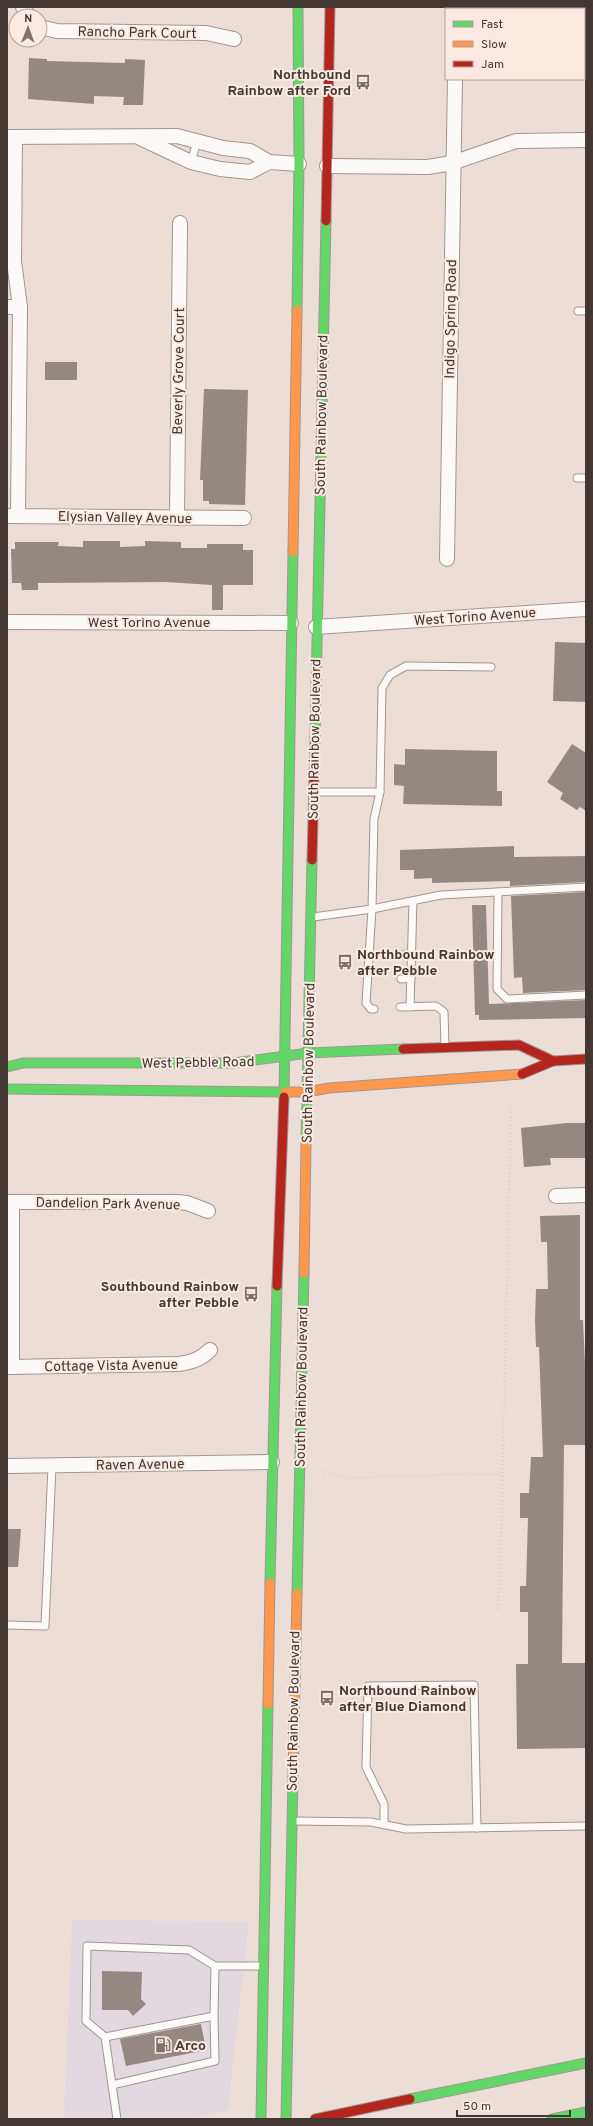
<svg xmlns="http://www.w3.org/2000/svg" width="593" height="2126" font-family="Overpass,sans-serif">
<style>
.commercial{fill:#e1d8e0}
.building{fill:#938882}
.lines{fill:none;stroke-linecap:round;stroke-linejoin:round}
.lane-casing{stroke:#a29691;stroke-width:9}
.street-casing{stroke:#a29691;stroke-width:16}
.fast-casing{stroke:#a29691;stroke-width:11}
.slow-casing{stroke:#a29691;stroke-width:11}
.jam-casing{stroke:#a29691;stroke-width:11}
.path{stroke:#d4d0ce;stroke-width:2.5;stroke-dasharray:1 3;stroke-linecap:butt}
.lane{stroke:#fcfaf9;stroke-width:7}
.street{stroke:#fcfaf9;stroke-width:14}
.fast{stroke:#63d668;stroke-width:9}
.slow{stroke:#ff974d;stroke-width:9}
.jam{stroke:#b3261e;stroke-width:9}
.labels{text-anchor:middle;stroke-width:4;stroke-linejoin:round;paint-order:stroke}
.street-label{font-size:14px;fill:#433733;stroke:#fbe9e2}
.poi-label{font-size:14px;font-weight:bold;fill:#433733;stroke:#fbe9e2;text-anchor:start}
</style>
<rect width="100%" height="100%" fill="#edddd7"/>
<!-- commercial -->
<polygon class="commercial" points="72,1920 249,1922 228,2110 183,2119 64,2119"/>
<!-- building -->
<g class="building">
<polygon points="29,58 47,59 47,61 125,63 125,59 145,60 143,105 123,105 124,97 94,96 94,104 28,99"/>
<rect x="45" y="362" width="32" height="18"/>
<polygon points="204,389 248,390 245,505 209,504 209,501 203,501 203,480 200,480"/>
<polygon points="83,541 120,541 120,547 145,546 145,541 181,542 181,548 207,548 207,544 243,544 243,550 253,550 253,585 223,585 223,610 212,610 212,585 166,582 38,583 38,590 22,590 21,583 12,583 11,549 15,549 15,542 59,542 58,546 83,547"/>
<polygon points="555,642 586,643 586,702 553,701"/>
<polygon points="572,744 586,753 586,811 580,807 577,810 560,799 563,793 547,782"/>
<polygon points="405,749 497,751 497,791 502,791 502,806 403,804 404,786 394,785 394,764 405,765"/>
<polygon points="514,846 514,857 586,856 586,882 510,886 510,881 432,883 432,878 414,879 414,870 400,870 400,850"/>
<polygon points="586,892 586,990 523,993 522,977 514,978 511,896"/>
<polygon points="472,905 486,905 489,1004 586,1000 586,1018 479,1020 479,1015 475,1015"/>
<polygon points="567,1123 586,1123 586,1158 550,1158 551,1165 524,1167 521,1128"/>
<polygon points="580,1215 580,1320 583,1320 586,1386 585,1445 564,1445 562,1663 586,1663 586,1748 517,1749 516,1664 528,1664 528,1612 520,1612 520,1586 526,1586 528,1518 520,1518 520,1493 529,1493 531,1457 543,1457 539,1347 536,1347 535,1321 536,1289 548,1289 547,1242 541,1242 540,1216"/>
<polygon points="7,1529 21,1529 18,1567 7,1567"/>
<polygon points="102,1971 142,1972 141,1999 146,2004 133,2016 128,2010 102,2010"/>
<polygon points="201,2024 206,2050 126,2066 120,2039"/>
</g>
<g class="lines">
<defs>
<g id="lane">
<polyline points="191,162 197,142"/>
<polyline points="578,311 586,311"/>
<polyline points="577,478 586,478"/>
<polyline points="315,792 380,792 382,688 390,675 406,666 491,667"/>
<polyline points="498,892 497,989 507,999 586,995"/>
<polyline points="313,917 372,909 374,819 380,792"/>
<polyline points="402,955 411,954"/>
<polyline points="401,979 411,978"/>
<polyline points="400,1007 436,1006 444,1012 445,1047"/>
<polyline points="410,1007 413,901"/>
<polyline points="374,1009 371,1009 366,1003 372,909 441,895 586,887"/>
<polyline points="7,1625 45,1626 52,1466"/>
<polyline points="295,1821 371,1822 406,1829 586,1826"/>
<polyline points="384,1825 384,1804 366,1767 368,1686 474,1685 477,1828"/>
<polyline points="105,2037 86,2021 87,1946 189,1950 215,1966"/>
<polyline points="112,2085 215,2061 214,2016"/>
<polyline points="117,2119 105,2037 214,2016 215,1966 262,1966"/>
</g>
<g id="street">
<polyline points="23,7 28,16"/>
<polyline points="457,9 457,7"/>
<polyline points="40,27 57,31 206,33 234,39"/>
<polyline points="7,137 177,136 223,148 250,151 269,162 299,164"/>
<polyline points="15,137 14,261 20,307 18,516"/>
<polyline points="140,138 191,162 220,169 250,172 269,162"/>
<polyline points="327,166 428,167 452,163 516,141 586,140"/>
<polyline points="7,307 20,307"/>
<polyline points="7,516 244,518"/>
<polyline points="177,518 180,223"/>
<polyline points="447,559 455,79"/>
<polyline points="7,622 291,623"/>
<polyline points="316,627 586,609"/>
<polyline points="556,1196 586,1195"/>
<polyline points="7,1202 177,1202 187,1203 208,1211"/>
<polyline points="12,1202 12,1367"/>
<path d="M 7,1367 L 179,1364 C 192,1362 201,1359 210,1350"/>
<polyline points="7,1466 272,1462"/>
</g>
<g id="fast">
<polyline points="297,310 299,164 298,7"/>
<polyline points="315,738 326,221"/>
<polyline points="7,1067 23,1063 233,1063 308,1053 403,1049"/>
<polyline points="7,1089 285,1092"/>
<polyline points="284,1097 293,552"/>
<polyline points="306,1143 312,860"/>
<polyline points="270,1583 277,1286"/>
<polyline points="297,1593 304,1273"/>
<polyline points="410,2099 586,2063"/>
<polyline points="261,2119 268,1704"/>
<polyline points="286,2119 293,1778"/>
<polyline points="552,2119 586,2112"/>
</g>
<g id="slow">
<polyline points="293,552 297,310"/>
<polyline points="285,1092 307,1092 329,1088 522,1074"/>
<polyline points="304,1273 306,1143"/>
<polyline points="268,1704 270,1583"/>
<polyline points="293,1778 297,1593"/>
</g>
<g id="jam">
<polyline points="326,221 330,7"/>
<polyline points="312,860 315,738"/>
<polyline points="403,1049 519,1045 553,1061 522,1074"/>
<polyline points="553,1061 586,1059"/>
<polyline points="277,1286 284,1097"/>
<polyline points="315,2119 410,2099"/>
</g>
</defs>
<!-- lane casing -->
<use href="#lane" class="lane-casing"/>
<!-- street casing -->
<use href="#street" class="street-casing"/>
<!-- fast casing -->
<use href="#fast" class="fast-casing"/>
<!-- slow casing -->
<use href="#slow" class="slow-casing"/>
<!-- jam casing -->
<use href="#jam" class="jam-casing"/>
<!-- path -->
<g class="path">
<polyline points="317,1470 343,1478 463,1474 502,1475"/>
<polyline points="498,1609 501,1540 511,1105"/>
</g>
<!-- lane -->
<use href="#lane" class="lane"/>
<!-- street -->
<use href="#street" class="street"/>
<!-- fast -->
<use href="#fast" class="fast"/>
<!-- slow -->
<use href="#slow" class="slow"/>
<!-- jam -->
<use href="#jam" class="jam"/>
</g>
<!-- icons -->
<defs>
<symbol id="bus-bare" viewBox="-9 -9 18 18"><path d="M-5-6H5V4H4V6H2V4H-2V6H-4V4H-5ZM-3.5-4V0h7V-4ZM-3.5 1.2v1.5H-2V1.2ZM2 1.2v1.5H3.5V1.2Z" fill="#7e716c" stroke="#fbe9e2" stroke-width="2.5" paint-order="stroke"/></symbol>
<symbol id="fuel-bare" viewBox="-9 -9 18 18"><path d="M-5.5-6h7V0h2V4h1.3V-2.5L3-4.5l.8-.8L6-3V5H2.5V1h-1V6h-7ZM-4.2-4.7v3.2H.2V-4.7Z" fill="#7e716c" stroke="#fbe9e2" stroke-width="2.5" paint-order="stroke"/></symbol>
</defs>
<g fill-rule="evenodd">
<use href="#bus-bare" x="352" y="71" width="22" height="22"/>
<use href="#bus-bare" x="334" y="951" width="22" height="22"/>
<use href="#bus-bare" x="240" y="1283" width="22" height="22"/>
<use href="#bus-bare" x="316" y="1687" width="22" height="22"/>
<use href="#fuel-bare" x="152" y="2034" width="22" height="22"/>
</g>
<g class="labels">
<!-- street labels -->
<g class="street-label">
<text transform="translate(137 32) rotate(1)" y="5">Rancho Park Court</text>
<text transform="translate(450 319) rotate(-89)" y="5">Indigo Spring Road</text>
<text transform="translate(178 371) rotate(-89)" y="5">Beverly Grove Court</text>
<text transform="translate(321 415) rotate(-89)" y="5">South Rainbow Boulevard</text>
<text transform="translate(125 517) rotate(1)" y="5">Elysian Valley Avenue</text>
<text transform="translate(475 616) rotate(-4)" y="5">West Torino Avenue</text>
<text x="149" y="627">West Torino Avenue</text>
<text transform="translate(314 739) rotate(-89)" y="5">South Rainbow Boulevard</text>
<text transform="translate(198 1062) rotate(-1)" y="5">West Pebble Road</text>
<text transform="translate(308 1063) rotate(-89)" y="5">South Rainbow Boulevard</text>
<text transform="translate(108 1203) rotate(1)" y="5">Dandelion Park Avenue</text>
<text transform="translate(111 1365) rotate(-1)" y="5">Cottage Vista Avenue</text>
<text transform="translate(301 1387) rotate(-89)" y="5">South Rainbow Boulevard</text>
<text transform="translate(140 1464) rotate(-1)" y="5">Raven Avenue</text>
<text transform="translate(293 1711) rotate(-89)" y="5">South Rainbow Boulevard</text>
</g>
<!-- poi labels -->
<g class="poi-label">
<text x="351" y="79" text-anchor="end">Northbound<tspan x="351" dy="16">Rainbow after Ford</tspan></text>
<text x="357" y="959">Northbound Rainbow<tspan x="357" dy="16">after Pebble</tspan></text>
<text x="239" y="1291" text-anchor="end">Southbound Rainbow<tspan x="239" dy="16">after Pebble</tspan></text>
<text x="339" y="1695">Northbound Rainbow<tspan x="339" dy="16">after Blue Diamond</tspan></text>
<text x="175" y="2050">Arco</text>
</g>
</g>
<!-- border -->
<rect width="593" height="2126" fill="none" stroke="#433733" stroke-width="16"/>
<!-- legend -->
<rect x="445" y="8" width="140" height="72" fill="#fbe9e2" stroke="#b1a29c"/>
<rect x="453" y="21" width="20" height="6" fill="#63d668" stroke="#b1a29c"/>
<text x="481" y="28" font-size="12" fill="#433733">Fast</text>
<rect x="453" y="41" width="20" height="6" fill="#ff974d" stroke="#b1a29c"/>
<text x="481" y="48" font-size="12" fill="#433733">Slow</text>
<rect x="453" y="61" width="20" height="6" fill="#b3261e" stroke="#b1a29c"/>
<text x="481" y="68" font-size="12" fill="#433733">Jam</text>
<!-- north arrow -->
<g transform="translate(28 28) rotate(1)"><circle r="19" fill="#fbe9e2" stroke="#b1a29c"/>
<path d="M0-3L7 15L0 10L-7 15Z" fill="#7e716c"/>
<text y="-6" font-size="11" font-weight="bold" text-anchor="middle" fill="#433733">N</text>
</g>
<!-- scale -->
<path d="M457 2110v6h113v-6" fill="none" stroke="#433733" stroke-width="2"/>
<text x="463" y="2110" font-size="12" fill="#433733" stroke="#fbe9e2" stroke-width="3" paint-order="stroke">50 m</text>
</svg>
